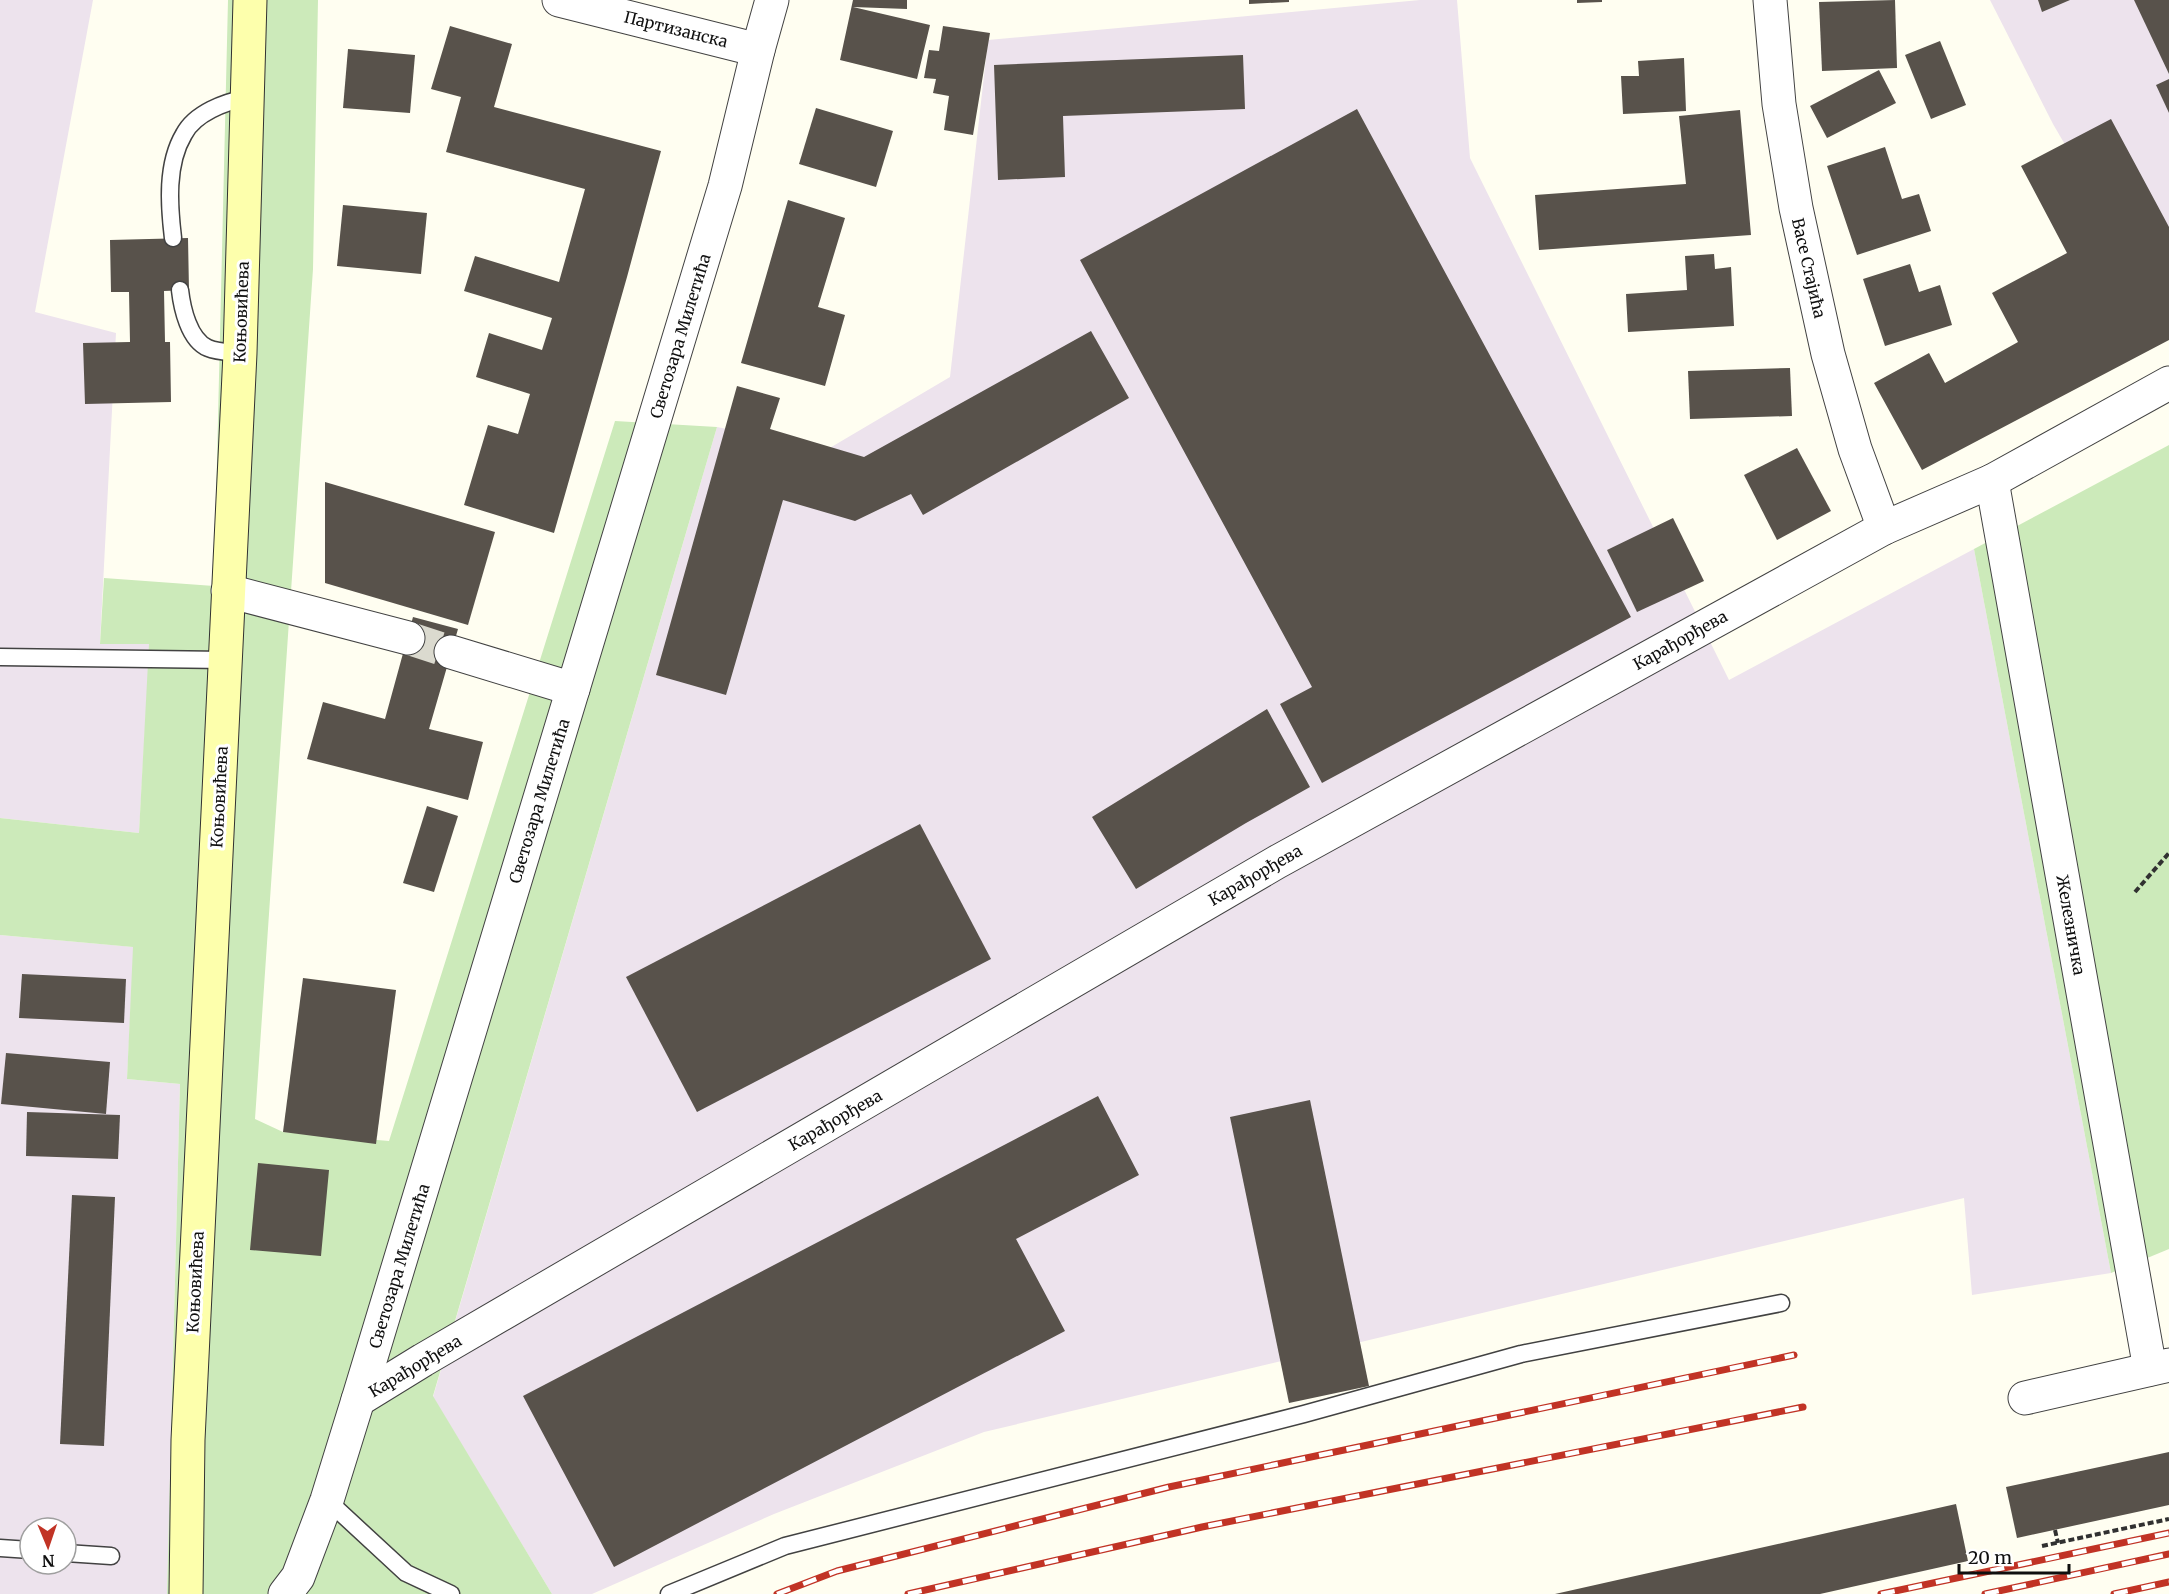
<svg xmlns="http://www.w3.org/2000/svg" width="2169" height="1594" font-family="Merriweather,serif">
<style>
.industrial{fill:#ede3ed;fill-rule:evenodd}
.green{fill:#cceaba}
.building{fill:#58524b}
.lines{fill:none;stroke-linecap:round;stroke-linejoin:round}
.minor-tunnel{stroke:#dbdacf;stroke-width:33;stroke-dasharray:33 16;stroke-linecap:butt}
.service-casing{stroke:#424242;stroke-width:19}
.minor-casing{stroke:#424242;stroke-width:35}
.secondary-casing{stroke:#313131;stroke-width:35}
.path{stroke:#313131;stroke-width:4;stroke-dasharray:6 3;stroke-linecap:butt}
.service{stroke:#fff;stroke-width:16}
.minor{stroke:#fff;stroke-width:33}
.secondary{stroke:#fdffac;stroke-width:33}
.rail-casing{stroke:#c13325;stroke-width:7}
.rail{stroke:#fff;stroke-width:4.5;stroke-dasharray:14;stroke-linecap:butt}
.labels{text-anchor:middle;stroke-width:6;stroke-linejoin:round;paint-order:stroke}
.street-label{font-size:16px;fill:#0f0f0f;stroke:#fff}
</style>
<rect width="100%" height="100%" fill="#fffef1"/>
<!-- industrial -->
<g class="industrial">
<polygon points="0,0 93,0 35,312 116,333 100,643 150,643 139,833 0,818"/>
<polygon points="1420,0 1457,0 1470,158 1729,680 1974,549 2111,1273 1972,1295 1964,1198 984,1432 774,1514 592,1594 552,1594 433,1397 717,427 828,449 950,377 988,40"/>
<polygon points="1990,0 2169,0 2169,301 2159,306 2053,124"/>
<path d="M 0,935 L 134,947 L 127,1079 L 180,1084 L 167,1594 L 0,1594 ZM 30,1528 L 66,1528 L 66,1564 L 30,1564 Z"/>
</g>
<!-- green -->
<g class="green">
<polygon points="228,0 318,0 313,269 255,1119 283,1132 389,1141 615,421 717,427 433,1396 552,1594 167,1594 180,1084 127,1079 133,947 0,935 0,818 139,833 149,644 100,644 104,578 214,586"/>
<polygon points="2169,445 2169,1249 2111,1273 1974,549"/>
</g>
<!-- building -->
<g class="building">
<polygon points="853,0 907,0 907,9 853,7 930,25 917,79 840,60"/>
<polygon points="1249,0 1289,0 1289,2 1249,4"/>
<polygon points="1577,0 1602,0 1602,2 1577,3"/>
<polygon points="1895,0 1897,68 1822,71 1819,2"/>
<polygon points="2038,0 2070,0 2042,12"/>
<polygon points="2134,0 2169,0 2169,74"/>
<polygon points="450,26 512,44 494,107 661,151 627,277 554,533 464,505 488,425 518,434 530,394 476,377 489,333 542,350 552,318 464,291 475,256 559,282 585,189 446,152 461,97 431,89"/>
<polygon points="943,26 990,33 973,135 944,130 949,96 933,93 936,79 924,78 929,50 939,51"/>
<polygon points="1940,41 1966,105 1931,119 1905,55"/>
<polygon points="348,49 415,55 410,113 343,108"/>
<polygon points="1243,55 1245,109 1063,116 1065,177 998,180 994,65"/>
<polygon points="1684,58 1686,111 1623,114 1621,76 1639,76 1638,61"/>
<polygon points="1879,70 1896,103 1827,138 1810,106"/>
<polygon points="2169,79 2169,113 2156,85"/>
<polygon points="816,108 893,131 876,187 799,164"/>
<polygon points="1357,109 1631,617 1322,783 1280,704 1312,687 1080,260"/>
<polygon points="1740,110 1751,235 1539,250 1535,195 1686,184 1679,116"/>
<polygon points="2111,119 2169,227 2169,340 1922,470 1874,383 1929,353 1945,383 2018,342 1992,293 2067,253 2021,166"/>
<polygon points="1885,147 1902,199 1919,194 1931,231 1857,255 1827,166"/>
<polygon points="788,200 845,218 818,307 845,315 825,386 741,363"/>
<polygon points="343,205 427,213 421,274 337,266"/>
<polygon points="188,238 189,290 164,291 165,342 170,342 171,402 85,404 83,343 130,342 129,292 111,292 110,240"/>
<polygon points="1714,254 1715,269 1731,267 1734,326 1628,332 1626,294 1687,290 1685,256"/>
<polygon points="1910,264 1919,292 1940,285 1952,325 1885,346 1863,279"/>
<polygon points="1091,331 1129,398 923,515 911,494 855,521 783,500 726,695 656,675 737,386 780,398 770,429 864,457"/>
<polygon points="1790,368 1792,416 1690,419 1688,371"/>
<polygon points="1797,448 1831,511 1777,540 1744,475"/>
<polygon points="325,482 495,532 468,625 325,583"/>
<polygon points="1673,518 1704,581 1637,612 1607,550"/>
<polygon points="413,617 458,629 429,729 483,742 468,800 307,759 323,702 385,719"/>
<polygon points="1267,709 1310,787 1246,823 1136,889 1092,817"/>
<polygon points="427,806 458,816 434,892 403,883"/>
<polygon points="920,824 991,959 697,1112 626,977"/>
<polygon points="22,974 126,979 124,1023 19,1018"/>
<polygon points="303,978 396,990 376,1144 283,1132"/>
<polygon points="6,1053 110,1062 106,1114 1,1104"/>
<polygon points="1098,1096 1139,1175 1016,1239 1065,1331 614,1567 523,1396"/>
<polygon points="1310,1100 1369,1386 1289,1403 1230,1117"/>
<polygon points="27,1112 120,1115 118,1159 26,1156"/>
<polygon points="258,1163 329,1170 321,1256 250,1250"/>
<polygon points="72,1195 115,1197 104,1446 60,1444"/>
<polygon points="2169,1452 2169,1505 2017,1538 2006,1487"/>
<polygon points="1956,1504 1968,1561 1820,1594 1555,1594"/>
</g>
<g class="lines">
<!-- minor-tunnel -->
<polyline class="minor-tunnel" points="408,638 451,652"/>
<defs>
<g id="service">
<path d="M 173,238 C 169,205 166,164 184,134 C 195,113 225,102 246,98"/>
<path d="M 180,290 C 182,308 189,340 208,348 C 217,352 230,352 240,353"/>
<polyline points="0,657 225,660"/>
<polyline points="327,1500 406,1573 451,1594"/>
<polyline points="0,1548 30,1550"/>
<polyline points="66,1553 111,1556"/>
<polyline points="669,1594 785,1546 1304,1414 1521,1354 1781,1303"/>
</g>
<g id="minor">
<polyline points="559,0 758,50"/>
<polyline points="1770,0 1779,104 1796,208 1828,354 1855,449 1884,528"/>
<polyline points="1992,481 2150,1369"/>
<polyline points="228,591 408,638"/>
<polyline points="451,652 573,689"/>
<polyline points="2025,1398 2169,1365"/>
<polyline points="358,1400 423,1360 1277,862 1884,528 1992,481 2169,383"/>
<polyline points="285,1594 298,1577 327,1500 358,1400 725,186 758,50 772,0"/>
</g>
<polyline id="secondary" points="186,1594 188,1440 240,353 250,0"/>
</defs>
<!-- service casing -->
<use href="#service" class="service-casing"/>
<!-- minor casing -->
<use href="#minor" class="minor-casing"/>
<!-- secondary casing -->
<use href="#secondary" class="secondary-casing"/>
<!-- path -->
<g class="path">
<polyline points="2135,892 2169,853"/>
<polyline points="2055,1530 2058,1543"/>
<polyline points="2042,1546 2169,1519"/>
</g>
<!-- service -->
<use href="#service" class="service"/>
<!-- minor -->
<use href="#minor" class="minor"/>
<!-- secondary -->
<use href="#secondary" class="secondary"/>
<defs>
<g id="rail">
<polyline points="777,1594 837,1571 1169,1487 1794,1355"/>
<polyline points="908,1594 1202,1527 1803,1407"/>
<polyline points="1881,1594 2169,1533"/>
<polyline points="1985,1594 2169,1554"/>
<polyline points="2114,1594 2169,1582"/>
</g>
</defs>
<!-- rail casing -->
<use href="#rail" class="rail-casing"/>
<!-- rail -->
<use href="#rail" class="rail"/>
</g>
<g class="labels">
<!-- street labels -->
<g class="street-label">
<text transform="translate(676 29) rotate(14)" y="6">Партизанска</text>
<text transform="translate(1809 268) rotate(77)" y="6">Васе Стајића</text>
<text transform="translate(241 312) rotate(-88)" y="6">Коњовићева</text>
<text transform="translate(680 336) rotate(-73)" y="6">Светозара Милетића</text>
<text transform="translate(1680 640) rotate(-29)" y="6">Карађорђева</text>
<text transform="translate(219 797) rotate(-87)" y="6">Коњовићева</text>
<text transform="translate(539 801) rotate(-73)" y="6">Светозара Милетића</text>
<text transform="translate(1255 875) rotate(-30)" y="6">Карађорђева</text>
<text transform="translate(2071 925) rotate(80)" y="6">Железничка</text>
<text transform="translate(835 1120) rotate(-30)" y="6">Карађорђева</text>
<text transform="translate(399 1266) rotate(-73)" y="6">Светозара Милетића</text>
<text transform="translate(195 1282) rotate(-87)" y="6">Коњовићева</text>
<text transform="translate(415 1366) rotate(-31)" y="6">Карађорђева</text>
</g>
</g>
<!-- north arrow -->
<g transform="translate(48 1546) rotate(178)"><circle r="28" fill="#ffffff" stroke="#9f9f9f" stroke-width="1.5"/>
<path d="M0-4.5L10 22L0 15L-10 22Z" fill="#c13325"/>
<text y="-9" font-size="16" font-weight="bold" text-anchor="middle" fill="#0f0f0f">N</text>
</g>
<!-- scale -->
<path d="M1959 1564v9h110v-9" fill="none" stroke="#0f0f0f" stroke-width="3"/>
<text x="1968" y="1564" font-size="18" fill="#0f0f0f" stroke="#ffffff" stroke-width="4.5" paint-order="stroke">20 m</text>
</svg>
